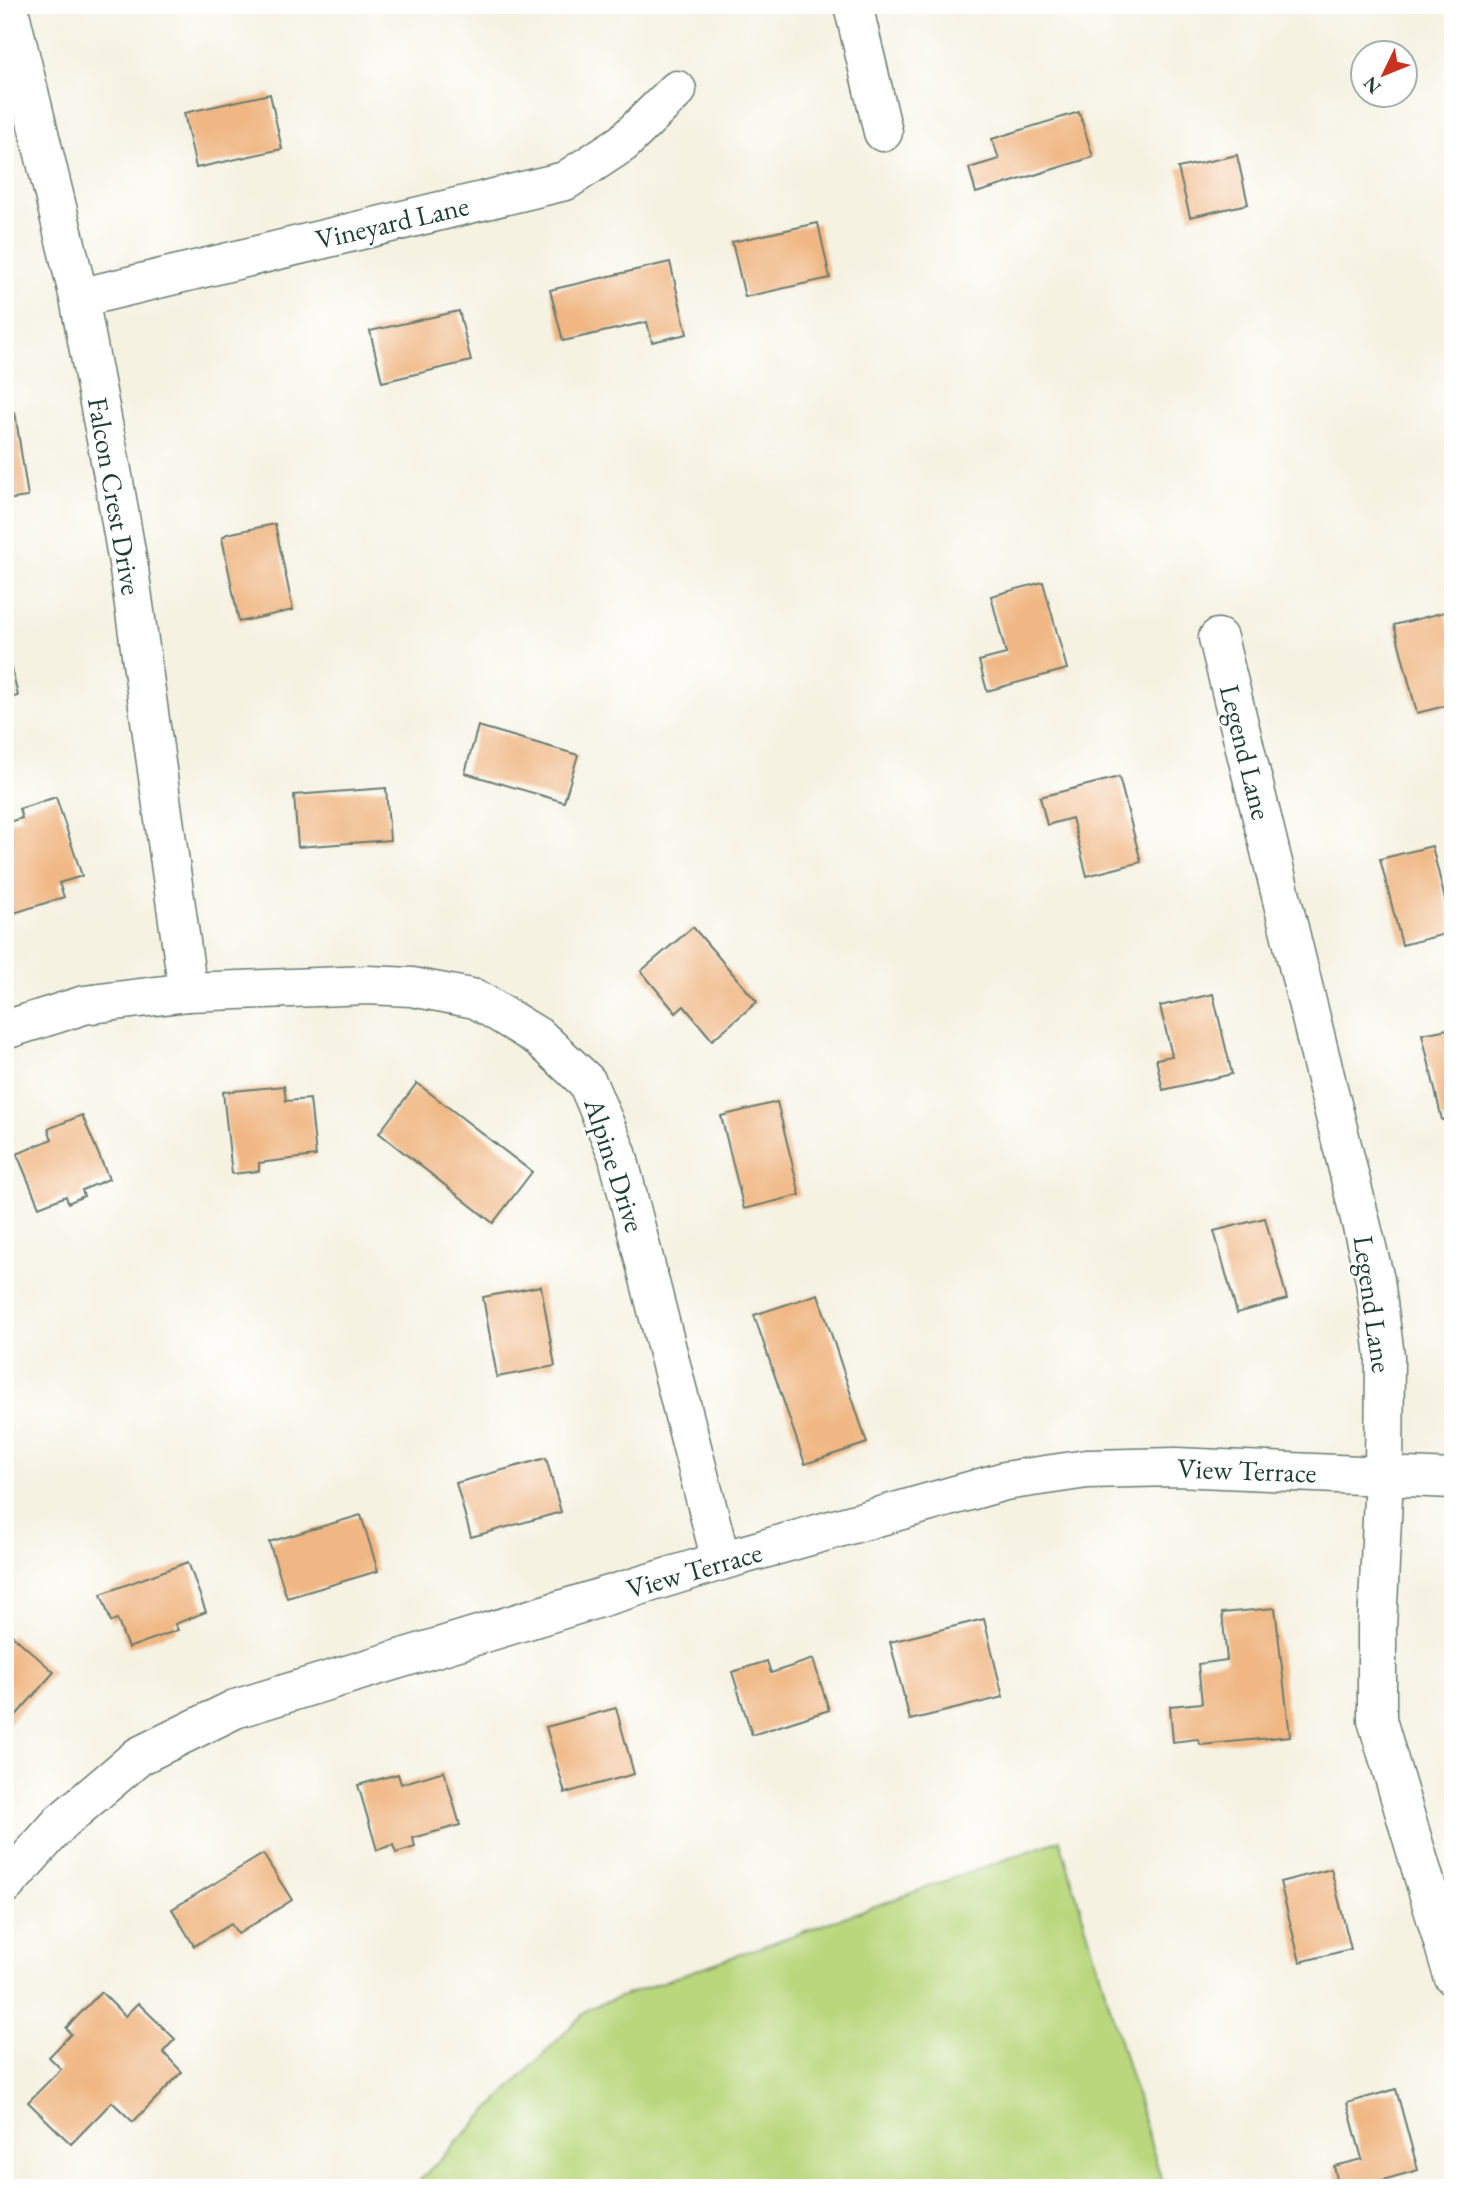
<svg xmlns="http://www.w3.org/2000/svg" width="1458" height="2193" font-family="'EB Garamond',serif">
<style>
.green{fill:#bad77d;stroke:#6c8a58;stroke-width:2}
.building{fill:#f0b784}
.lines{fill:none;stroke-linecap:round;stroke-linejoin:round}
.minor-casing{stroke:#6a7c71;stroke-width:41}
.minor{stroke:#fff;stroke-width:38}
.labels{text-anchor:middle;stroke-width:5;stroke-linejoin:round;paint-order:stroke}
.street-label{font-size:28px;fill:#1f3d34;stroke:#fff}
</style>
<rect width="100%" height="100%" fill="#fff"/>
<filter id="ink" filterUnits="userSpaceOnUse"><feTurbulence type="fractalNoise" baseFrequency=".0143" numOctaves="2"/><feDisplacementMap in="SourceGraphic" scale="14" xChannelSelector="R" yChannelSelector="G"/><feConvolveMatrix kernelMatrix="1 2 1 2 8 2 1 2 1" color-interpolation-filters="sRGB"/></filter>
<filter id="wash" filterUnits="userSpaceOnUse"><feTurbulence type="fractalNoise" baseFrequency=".00686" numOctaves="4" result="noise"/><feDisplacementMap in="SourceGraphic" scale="28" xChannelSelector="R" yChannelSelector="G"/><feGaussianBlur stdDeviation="1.57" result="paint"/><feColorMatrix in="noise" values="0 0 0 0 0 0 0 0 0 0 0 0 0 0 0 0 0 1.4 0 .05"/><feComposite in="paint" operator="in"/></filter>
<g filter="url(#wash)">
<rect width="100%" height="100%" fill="#f5f2e2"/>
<!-- green -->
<polygon class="green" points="1060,1840 1164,2188 412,2188 589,2008"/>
<g id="blocks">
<!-- building -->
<g class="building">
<polygon points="270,94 282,149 196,168 184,113"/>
<polygon points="1079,112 1093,157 976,193 969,168 999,159 992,139"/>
<polygon points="1237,155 1248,204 1190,217 1178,168"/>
<polygon points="818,223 830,278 745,297 732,242"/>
<polygon points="670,262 687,334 652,342 647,322 563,341 550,290"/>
<polygon points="459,311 471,361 382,382 370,331"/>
<polygon points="15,412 28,497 5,500 5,413"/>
<polygon points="275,524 293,610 239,622 222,538 227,534"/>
<polygon points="1043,582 1067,669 987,691 979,661 1006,654 991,596"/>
<polygon points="1445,612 1453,641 1453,704 1417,713 1394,625"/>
<polygon points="10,659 18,696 5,699 5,660"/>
<polygon points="478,726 578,755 564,802 465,773"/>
<polygon points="1119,777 1141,862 1087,876 1072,818 1047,825 1040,797"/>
<polygon points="386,788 390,840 298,847 294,795"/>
<polygon points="56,797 82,876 59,883 64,897 5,916 5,823 22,818 19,809"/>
<polygon points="1432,846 1453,932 1402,945 1380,859"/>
<polygon points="693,927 757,1002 712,1040 684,1006 676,1013 641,971"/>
<polygon points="1213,994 1232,1074 1163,1090 1156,1059 1172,1056 1160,1006"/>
<polygon points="1453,1028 1453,1117 1442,1120 1422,1034"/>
<polygon points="417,1083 532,1172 493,1223 379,1133"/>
<polygon points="284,1086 286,1101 310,1099 316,1156 259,1163 259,1171 232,1174 223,1092"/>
<polygon points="777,1102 800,1195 744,1209 721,1116"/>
<polygon points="82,1115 109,1179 82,1190 84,1196 68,1203 66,1196 39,1207 17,1154 52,1139 48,1129"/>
<polygon points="1265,1218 1287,1299 1237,1313 1214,1231"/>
<polygon points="541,1286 555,1366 497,1377 483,1297"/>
<polygon points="818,1294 867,1443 805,1464 754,1315"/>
<polygon points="546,1458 561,1512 471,1537 456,1483"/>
<polygon points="361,1515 378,1571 287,1598 269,1542"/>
<polygon points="188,1562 206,1612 175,1624 178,1630 128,1648 117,1619 111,1622 101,1594"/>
<polygon points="1275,1608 1290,1736 1201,1745 1197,1739 1173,1742 1170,1706 1202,1703 1198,1664 1227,1660 1222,1613"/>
<polygon points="984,1619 1003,1697 910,1720 890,1642"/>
<polygon points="12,1635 54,1672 5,1728 5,1643"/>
<polygon points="813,1659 829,1710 752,1735 732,1672 767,1661 771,1673"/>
<polygon points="616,1708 634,1774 565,1793 546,1727"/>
<polygon points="444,1771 460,1825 413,1838 415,1847 396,1853 393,1845 377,1850 358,1785 398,1774 401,1784"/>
<polygon points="263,1854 292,1900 238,1934 231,1924 194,1946 172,1909"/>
<polygon points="1331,1869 1351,1949 1300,1962 1280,1882"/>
<polygon points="101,1992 125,2016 138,2003 175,2039 163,2052 182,2072 133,2122 112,2102 71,2144 28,2102 61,2069 49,2057 71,2034 66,2028"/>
<polygon points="1396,2089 1418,2170 1355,2188 1339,2188 1334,2166 1362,2159 1347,2103"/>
</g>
</g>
</g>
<g filter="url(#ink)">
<use href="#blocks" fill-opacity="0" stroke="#6a7c71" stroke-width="2"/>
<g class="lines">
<defs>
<g id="minor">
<polyline points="8,5 79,298 113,476 129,569 188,992"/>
<polyline points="853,5 883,132"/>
<polyline points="79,298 565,181 623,143 677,90"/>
<polyline points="1218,638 1375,1280 1385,1356 1384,1476 1377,1627 1377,1720 1453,1976"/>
<polyline points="5,1030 84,1005 188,992 368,985 412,987 476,999 540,1038 587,1082 617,1153 721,1561"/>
<polyline points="5,1885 61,1822 139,1756 235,1709 721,1561 1005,1481 1087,1469 1176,1467 1453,1479"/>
</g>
</defs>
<!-- minor casing -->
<use href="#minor" class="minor-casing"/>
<!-- minor -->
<use href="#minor" class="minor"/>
</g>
</g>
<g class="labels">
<!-- street labels -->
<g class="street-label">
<text transform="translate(392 222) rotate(-13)" y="10">Vineyard Lane</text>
<text transform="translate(115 496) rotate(80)" y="10">Falcon Crest Drive</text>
<text transform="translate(1246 752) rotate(76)" y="10">Legend Lane</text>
<text transform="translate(615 1165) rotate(72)" y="10">Alpine Drive</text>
<text transform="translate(1373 1304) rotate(82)" y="10">Legend Lane</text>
<text transform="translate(1247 1470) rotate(2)" y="10">View Terrace</text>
<text transform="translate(694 1570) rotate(-16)" y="10">View Terrace</text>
</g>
</g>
<!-- margin -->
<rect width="1458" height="2193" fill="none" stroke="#fff" stroke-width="28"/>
<!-- north arrow -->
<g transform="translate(1384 74) rotate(227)"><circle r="33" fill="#ffffff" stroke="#a5b1ae" stroke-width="2"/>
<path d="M0-5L12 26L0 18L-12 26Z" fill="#c8321e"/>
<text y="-10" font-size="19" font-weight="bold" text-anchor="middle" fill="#1f3d34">N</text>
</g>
</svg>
